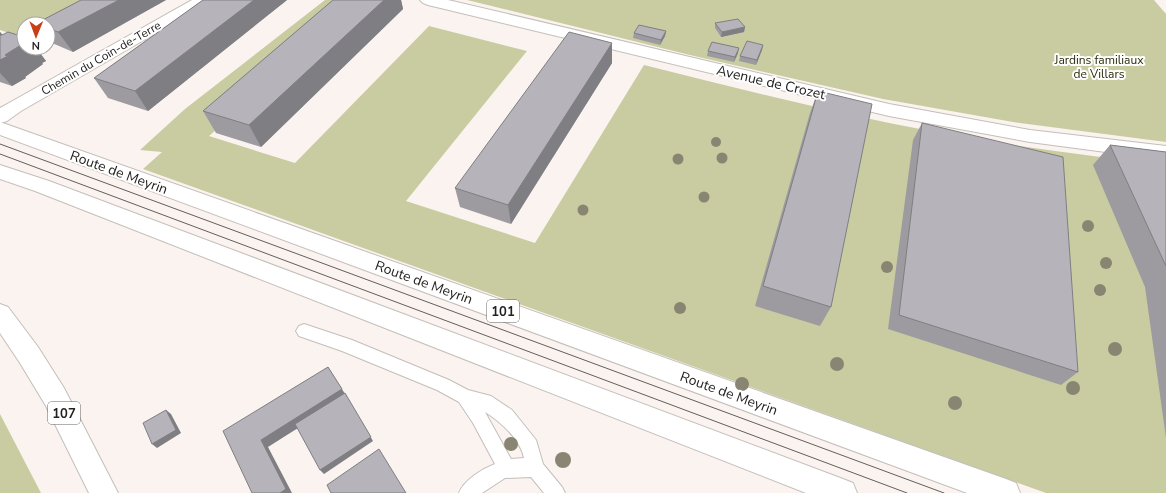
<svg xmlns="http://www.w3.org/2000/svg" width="1166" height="493" font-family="'Nunito Sans',sans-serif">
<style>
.green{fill:#c9cca0}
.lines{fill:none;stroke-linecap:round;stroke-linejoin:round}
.lane-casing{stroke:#c4beba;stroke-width:2}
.street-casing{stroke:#c4beba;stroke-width:2}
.primary-casing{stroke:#c4beba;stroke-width:2}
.lane{fill:#fff;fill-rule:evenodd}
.street{fill:#fff;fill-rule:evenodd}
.primary{fill:#fff;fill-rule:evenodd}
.tram{stroke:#625f5d;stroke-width:1}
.tree{fill:#888672}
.wall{fill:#9d9ba0}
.shaded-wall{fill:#7f7e82}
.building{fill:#b6b4ba;stroke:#7f7e82}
.labels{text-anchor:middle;stroke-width:4;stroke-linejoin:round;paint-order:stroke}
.far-street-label{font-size:12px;fill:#232120;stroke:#fff}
.far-park-label{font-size:12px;fill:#2b2c0b;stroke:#fff}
.shield{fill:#fff;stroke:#656463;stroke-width:1}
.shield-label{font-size:13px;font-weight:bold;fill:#232120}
.street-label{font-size:14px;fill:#232120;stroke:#fff}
</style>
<rect width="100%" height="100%" fill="#faf3ef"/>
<!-- green -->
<g class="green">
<polygon points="0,0 128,0 48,42 48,24 24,24 24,38 0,30"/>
<path d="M 325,0 L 363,0 L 209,136 L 295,163 L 429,26 L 527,51 L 406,201 L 535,243 L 644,65 C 751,92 859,119 968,138 C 1034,149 1100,157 1166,165 L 1166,493 L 1046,493 L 143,169 L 162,152 L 140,150 L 185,109 Z"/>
<polygon points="467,0 1154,0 1166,14 1166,142 1013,122 883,99 694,56"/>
<polygon points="0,414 41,493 0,493"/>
</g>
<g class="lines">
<defs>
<path id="lane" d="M 304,324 L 352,340 L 449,380 L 468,390 L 491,396 L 512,410 L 536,440 L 543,464 L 562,487 L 565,493 L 544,493 L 531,477 L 505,478 L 482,493 L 459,493 C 464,480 482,469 495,464 L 473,423 L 459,402 L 437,390 L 342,351 L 299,336 L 296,331 L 299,326 ZM 485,412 C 501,422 520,439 524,458 L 511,459 Z"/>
<g id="street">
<polygon points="192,0 211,0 208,3 21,111 7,121 0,123 0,108 9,103"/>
<polygon points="420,0 448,0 889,104 1030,130 1166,146 1166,160 1030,142 889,116 428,5 423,3"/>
</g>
<g id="primary">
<polygon points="0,122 1006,479 1016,483 1020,493 967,493 0,135"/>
<polygon points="0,165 49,181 843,479 853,483 857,493 806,493 35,191 0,179"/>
<polygon points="0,304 8,307 38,347 64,388 118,493 89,493 46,406 20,363 0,333"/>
</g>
</defs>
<!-- lane casing -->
<use href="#lane" class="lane-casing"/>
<!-- street casing -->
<use href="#street" class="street-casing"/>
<!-- primary casing -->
<use href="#primary" class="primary-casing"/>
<!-- lane -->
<use href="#lane" class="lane"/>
<!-- street -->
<use href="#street" class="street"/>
<!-- primary -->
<use href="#primary" class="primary"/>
<!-- tram -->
<g class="tram">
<polyline points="0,144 944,493"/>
<polyline points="0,154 907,493"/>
</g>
</g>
<!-- trees -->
<g class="tree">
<circle cx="716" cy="142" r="5"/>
<circle cx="722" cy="158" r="5.5"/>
<circle cx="678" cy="159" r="5.5"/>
<circle cx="704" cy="197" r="5.5"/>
<circle cx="583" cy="210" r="5.5"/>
<circle cx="1088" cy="226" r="6"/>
<circle cx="1106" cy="263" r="6"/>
<circle cx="887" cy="267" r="6"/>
<circle cx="1100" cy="290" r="6"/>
<circle cx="680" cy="308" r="6"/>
<circle cx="1115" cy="349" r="7"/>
<circle cx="837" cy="364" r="7"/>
<circle cx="742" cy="384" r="7"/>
<circle cx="1073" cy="388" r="7"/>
<circle cx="955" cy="403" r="7"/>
<circle cx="511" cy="444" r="7"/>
<circle cx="563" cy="460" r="8"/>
</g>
<!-- wall -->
<g class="wall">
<polygon points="81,0 166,0 73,52 52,43 48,37 48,24 38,24 37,23"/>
<polygon points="203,0 287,0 148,111 108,98 94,78"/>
<polygon points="333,0 401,0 403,9 261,147 216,133 203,111"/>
<polygon points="715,23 745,27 744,32 721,37 715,28"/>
<polygon points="666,31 665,36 660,45 633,38 634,33"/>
<polygon points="0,32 3,35 24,48 36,48 46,61 42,63 43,64 25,77 26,78 12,86 0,82"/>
<polygon points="612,43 612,63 511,224 460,207 455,188"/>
<polygon points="763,45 762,50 756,65 739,61 740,56"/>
<polygon points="708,51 738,53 734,62 707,56"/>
<polygon points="818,91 831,307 820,326 755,306 810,113"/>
<polygon points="922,123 1078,372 1061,385 888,329 913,140"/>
<polygon points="1110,145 1166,152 1166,438 1145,287 1093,165"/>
</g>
<!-- shaded-wall -->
<g class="shaded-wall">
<polygon points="119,0 166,0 73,52 58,32"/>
<polygon points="254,0 287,0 148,111 135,91"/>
<polygon points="384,0 401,0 403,9 261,147 249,125"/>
<polygon points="745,27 744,32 721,37 722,32"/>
<polygon points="666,31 665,36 660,45 661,40"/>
<polygon points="0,32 14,50 24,43 24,48 36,48 46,61 42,63 43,64 25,77 26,78 12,86 0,73"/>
<polygon points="612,43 612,63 511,224 508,205"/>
<polygon points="763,45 762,50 756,65 757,60"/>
<polygon points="739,48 738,53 734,62 735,57"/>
<polygon points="328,367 347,397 373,441 324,474 320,470 347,397 268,447 292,493 280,493 261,440"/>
<polygon points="166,410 171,414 181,433 157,448 152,444"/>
</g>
<!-- building -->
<g class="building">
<polygon points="81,0 119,0 58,32 48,28 48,24 40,24 37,23"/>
<polygon points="203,0 254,0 135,91 94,78"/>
<polygon points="333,0 384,0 249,125 203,111"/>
<polygon points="738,19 745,27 722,32 715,23"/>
<polygon points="639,25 666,31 661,40 634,33"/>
<polygon points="8,32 24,37 24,41 23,42 24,42 24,43 5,55 8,56 0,60 0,35 2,35"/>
<polygon points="569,32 612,43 508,205 455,188"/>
<polygon points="747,41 763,45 757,60 740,56"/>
<polygon points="712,42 739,48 735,57 708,51"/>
<polygon points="818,91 872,104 831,307 763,286"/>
<polygon points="922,123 1063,157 1078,372 899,315"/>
<polygon points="1110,145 1166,152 1166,266"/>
<polygon points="328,367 342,389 261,440 286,489 280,493 252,493 223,431"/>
<polygon points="345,393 371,437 320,470 295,424"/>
<polygon points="166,410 176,430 152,444 143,423"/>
<polygon points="379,449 406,493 331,493 327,485"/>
</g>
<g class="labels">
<!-- far-street labels -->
<g class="far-street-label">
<text transform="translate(101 58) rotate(-30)" y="4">Chemin du Coin-de-Terre</text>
</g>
<!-- far-park labels -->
<g class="far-park-label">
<text x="1099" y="64">Jardins familiaux<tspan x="1099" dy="14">de Villars</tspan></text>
</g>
<!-- shield labels -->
<g class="shield">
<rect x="487" y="300" width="32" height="22" rx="3"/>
<rect x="48" y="402" width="32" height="22" rx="3"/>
</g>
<g class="shield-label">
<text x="503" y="316">101</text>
<text x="64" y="418">107</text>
</g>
<!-- street labels -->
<g class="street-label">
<text transform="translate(771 82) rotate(13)" y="5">Avenue de Crozet</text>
<text transform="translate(119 172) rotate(20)" y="5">Route de Meyrin</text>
<text transform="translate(424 282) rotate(20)" y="5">Route de Meyrin</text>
<text transform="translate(729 393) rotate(20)" y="5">Route de Meyrin</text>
</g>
</g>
<!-- north arrow -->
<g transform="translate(36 36) rotate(181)"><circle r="19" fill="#ffffff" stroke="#a7a6a6"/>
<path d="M0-3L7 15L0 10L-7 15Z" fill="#c83f15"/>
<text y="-6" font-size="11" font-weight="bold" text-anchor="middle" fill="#232120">N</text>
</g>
</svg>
